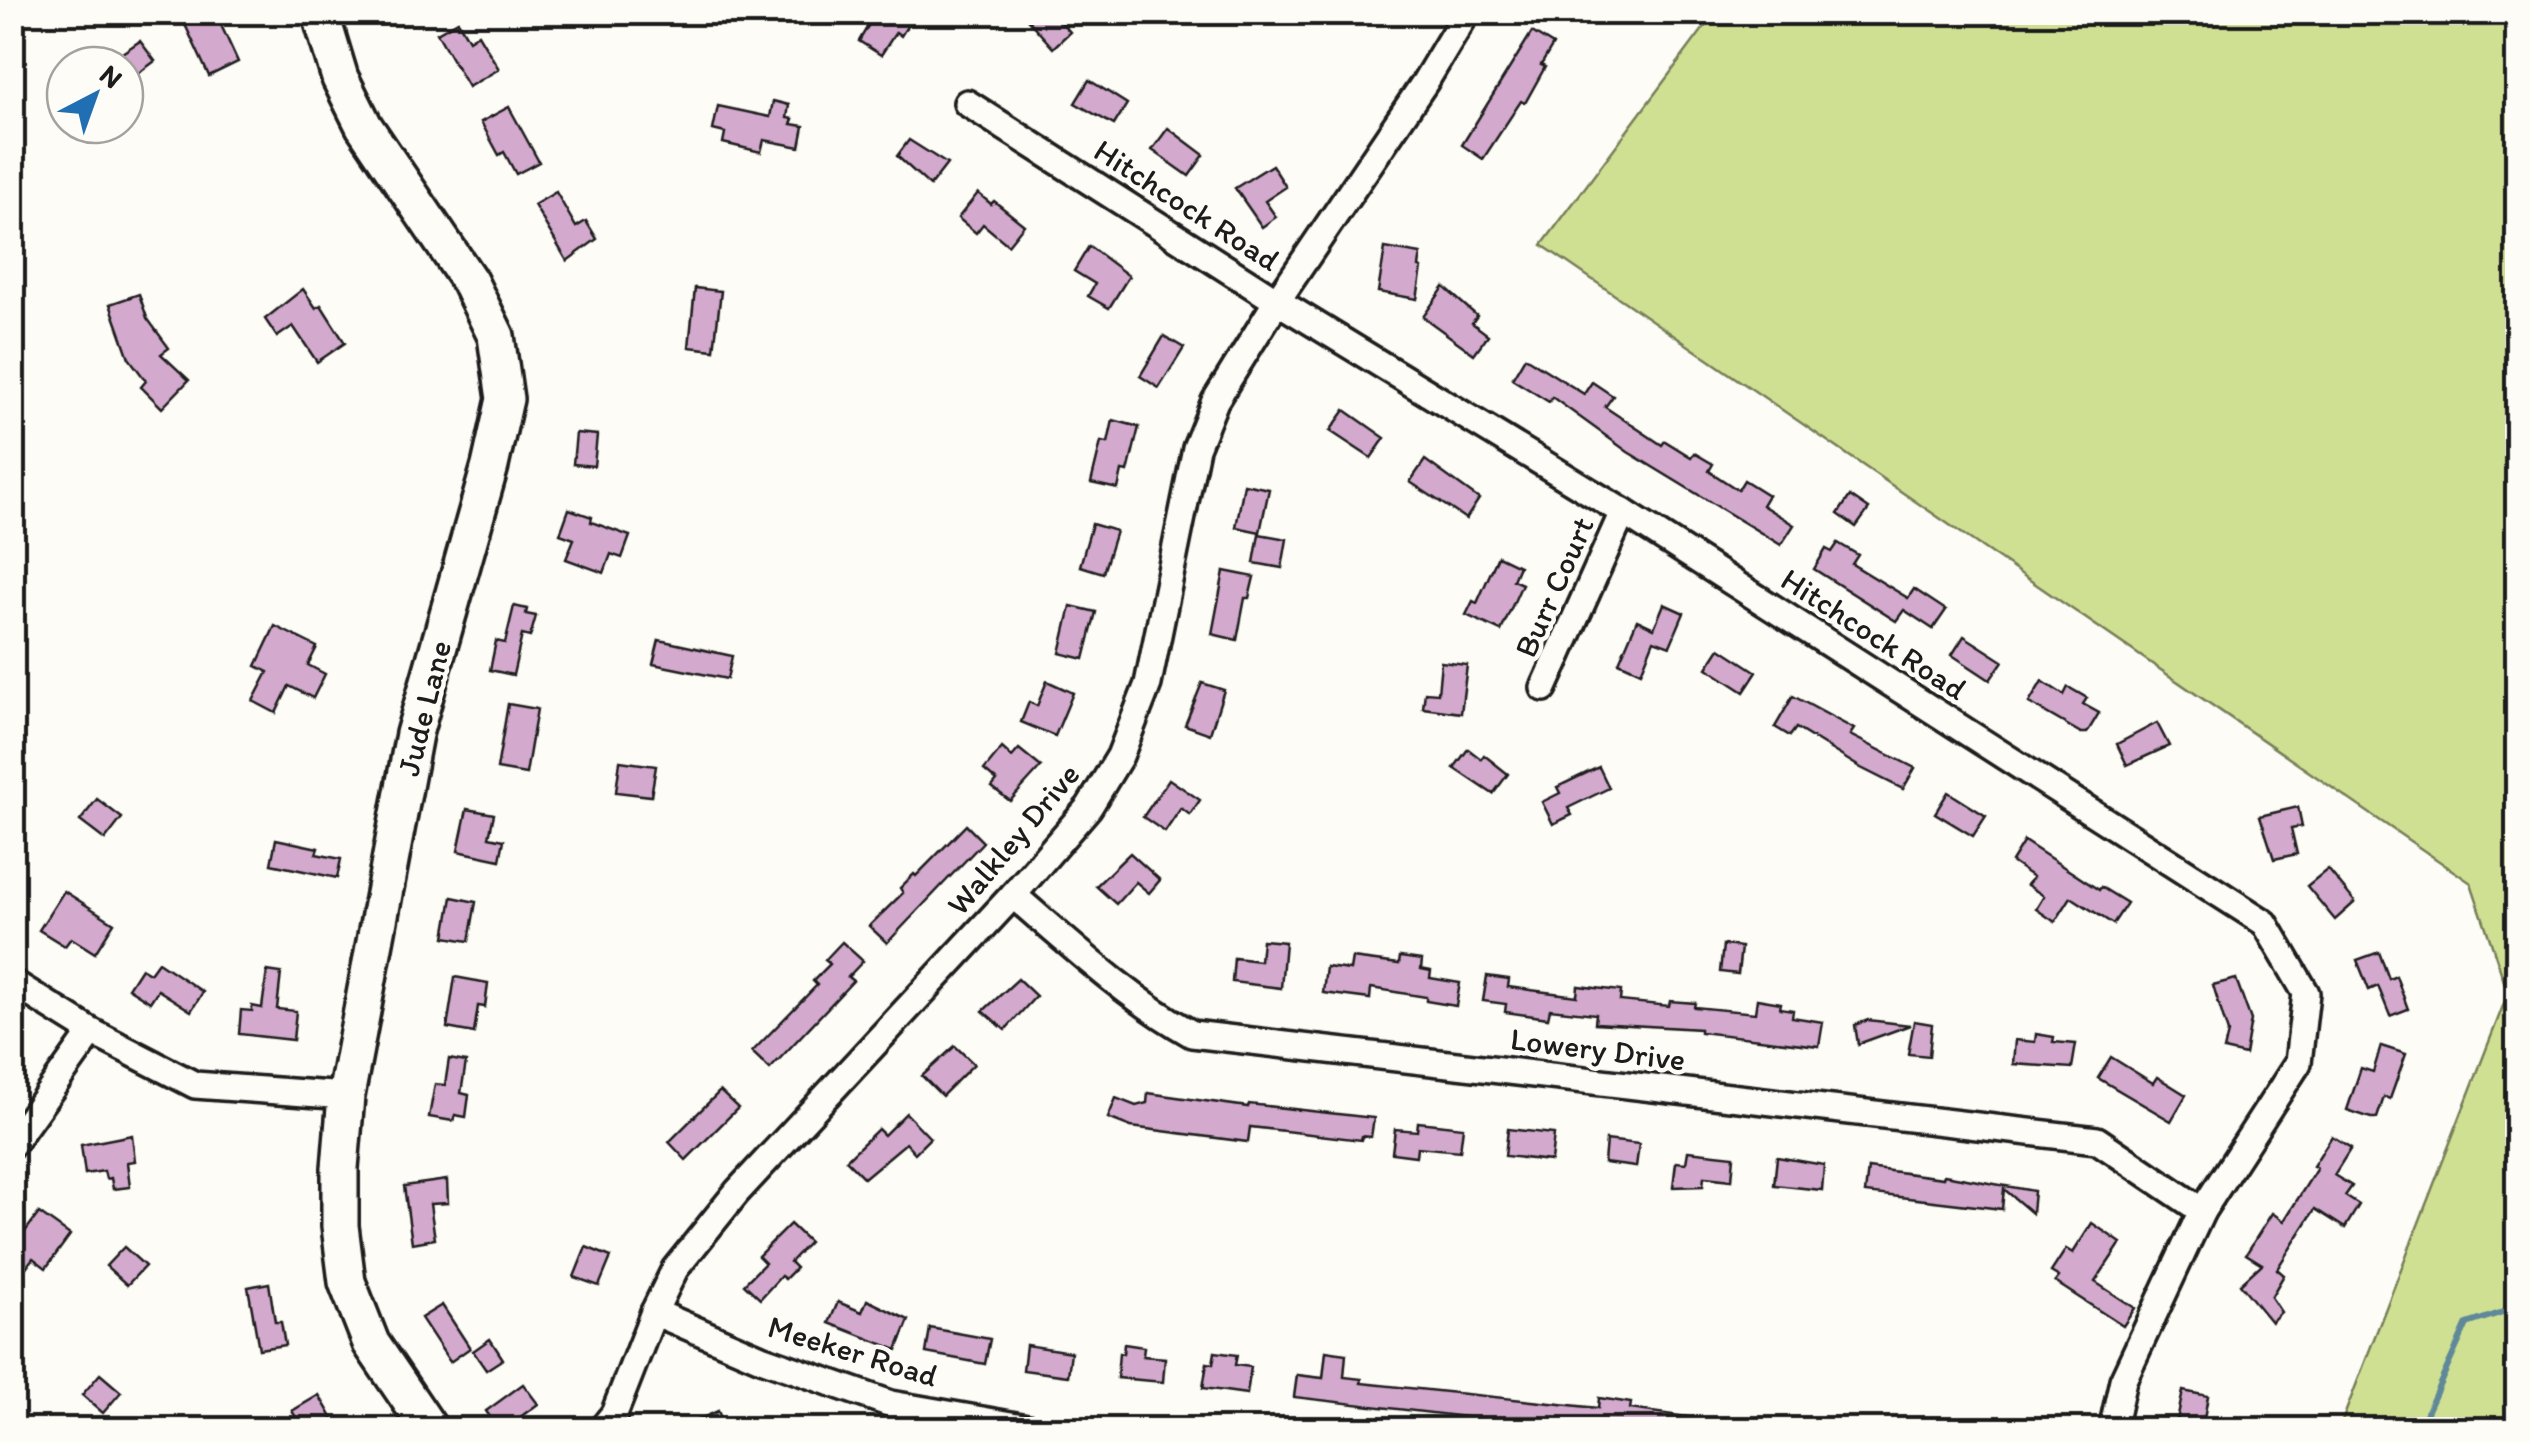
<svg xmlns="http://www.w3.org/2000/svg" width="2530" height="1442" font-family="Itim,sans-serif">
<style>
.green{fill:#d0e093;stroke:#767e58;stroke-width:2.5}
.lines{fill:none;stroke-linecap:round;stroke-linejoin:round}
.stream{stroke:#5f8999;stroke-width:6}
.building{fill:#d4a9ce;stroke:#1c1c1c;stroke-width:2.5}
.street-casing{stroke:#1c1c1c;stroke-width:32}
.secondary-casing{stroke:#1c1c1c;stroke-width:42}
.street{stroke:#fdfcf7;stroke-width:25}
.secondary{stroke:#fdfcf7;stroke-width:35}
.labels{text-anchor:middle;stroke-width:9;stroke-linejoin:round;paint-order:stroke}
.street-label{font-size:32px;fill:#1c1c1c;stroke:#fdfcf7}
</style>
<rect width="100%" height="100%" fill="#fdfcf7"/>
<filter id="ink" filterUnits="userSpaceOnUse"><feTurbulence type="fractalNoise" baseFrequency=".01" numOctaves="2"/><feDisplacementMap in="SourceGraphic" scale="20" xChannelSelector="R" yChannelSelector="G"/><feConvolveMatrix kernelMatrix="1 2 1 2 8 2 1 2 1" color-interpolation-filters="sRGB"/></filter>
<g filter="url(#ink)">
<!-- green -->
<polygon class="green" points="1715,13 2517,13 2517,1429 2339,1429 2508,993 2471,883 1542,245"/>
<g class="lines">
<!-- stream -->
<polyline class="stream" points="2419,1430 2467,1324 2518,1307"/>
</g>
<!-- building -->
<g class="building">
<polygon points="194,12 215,12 238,62 209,76 182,18"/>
<polygon points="849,12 916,12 901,36 896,32 881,55 859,41 868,26"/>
<polygon points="1021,12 1052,12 1070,32 1053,48"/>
<polygon points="458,21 469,40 478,34 499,69 468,87 437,33"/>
<polygon points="1532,32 1553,45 1541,65 1545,67 1525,103 1521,101 1483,159 1462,145"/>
<polygon points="140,41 155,61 135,76 119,55"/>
<polygon points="1089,80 1127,104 1114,125 1075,103"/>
<polygon points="773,101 789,105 787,118 793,119 791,124 804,126 800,147 764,140 761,152 723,143 725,133 713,130 718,106 770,117"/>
<polygon points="509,107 539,162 516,174 504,152 499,155 481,122"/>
<polygon points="1168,128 1204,155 1189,176 1152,150"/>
<polygon points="909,140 947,164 930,186 897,156"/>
<polygon points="1272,165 1286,187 1265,201 1276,217 1262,227 1235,188"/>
<polygon points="556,192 576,227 586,221 597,239 567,261 534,205"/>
<polygon points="978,193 991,204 994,201 1024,225 1008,245 983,224 976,233 958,218"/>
<polygon points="1089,246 1129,276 1109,308 1088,296 1095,284 1074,271"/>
<polygon points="1385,248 1421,254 1419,267 1422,268 1417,299 1378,292"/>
<polygon points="1444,287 1477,316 1472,323 1488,335 1474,354 1423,317"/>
<polygon points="695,288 721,291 714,350 689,347"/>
<polygon points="303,289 316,308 321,305 345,343 317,362 293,326 277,337 265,319"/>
<polygon points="139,294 147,318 169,348 161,354 189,380 162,408 141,387 146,381 129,358 110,304"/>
<polygon points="1164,336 1184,348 1159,388 1140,376"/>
<polygon points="1525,357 1584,394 1592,382 1613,396 1605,407 1662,445 1665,441 1691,457 1694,453 1713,464 1709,471 1738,490 1744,480 1768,495 1762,505 1794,525 1781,545 1628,452 1552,397 1549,402 1512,379"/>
<polygon points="1345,410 1385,438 1371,458 1330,431"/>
<polygon points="1113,420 1139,427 1128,472 1122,471 1118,489 1091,483 1101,442 1108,443"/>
<polygon points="576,433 597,435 594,466 573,464"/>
<polygon points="1425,460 1479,499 1466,519 1410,482"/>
<polygon points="1244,484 1269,489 1260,532 1236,527"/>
<polygon points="1850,496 1869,509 1856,527 1838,514"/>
<polygon points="569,509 592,517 591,522 630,536 622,558 611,554 604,573 566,559 574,539 560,534"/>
<polygon points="1092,524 1116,531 1103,573 1080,566"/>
<polygon points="1259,534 1287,539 1282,568 1254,563"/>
<polygon points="1838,543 1858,555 1852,564 1908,598 1914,589 1946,610 1933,629 1904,610 1896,621 1814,569 1826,549 1832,552"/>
<polygon points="1498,556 1519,566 1513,580 1522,584 1501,631 1466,615 1473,601 1477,603"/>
<polygon points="1224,571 1254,577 1249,598 1245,598 1237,640 1212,634"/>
<polygon points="1664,604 1684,613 1670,646 1654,640 1641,672 1619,662 1637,620 1654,628"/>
<polygon points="514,606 527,609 526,614 536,616 530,637 522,635 513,675 490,670 496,641 505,643"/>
<polygon points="1071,606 1096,612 1084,659 1060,653"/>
<polygon points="275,626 317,647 308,665 325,674 313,698 289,686 276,713 253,701 268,672 256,666"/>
<polygon points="1964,636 2003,661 1990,680 1952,655"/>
<polygon points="659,640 732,656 727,679 653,664"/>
<polygon points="1720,648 1757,672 1744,692 1707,668"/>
<polygon points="1441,662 1467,665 1461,713 1423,708 1425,692 1438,693"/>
<polygon points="1047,681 1073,693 1055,736 1021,722 1029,702 1037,706"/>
<polygon points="2042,681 2064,695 2068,687 2087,698 2083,704 2099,713 2087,733 2081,733 2029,703"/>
<polygon points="1202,683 1224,690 1210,734 1185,725"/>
<polygon points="1793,696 1854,729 1850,735 1915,768 1903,789 1861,768 1796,728 1790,736 1775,727"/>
<polygon points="508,704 537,709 526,774 497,769"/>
<polygon points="2157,723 2169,746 2127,765 2117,744"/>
<polygon points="1002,748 1012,757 1019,749 1041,767 1010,801 992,787 997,781 984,770"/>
<polygon points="1468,749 1481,759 1484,755 1508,774 1493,794 1454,768"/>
<polygon points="620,761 656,766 651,796 616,792"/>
<polygon points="1599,767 1609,788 1568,808 1572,815 1553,824 1542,802 1560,793 1557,787"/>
<polygon points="1169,779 1200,800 1190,815 1181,808 1165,832 1143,817"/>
<polygon points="1948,792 1986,816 1973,836 1935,813"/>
<polygon points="97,799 122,818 105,840 80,821"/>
<polygon points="2298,807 2302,826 2291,828 2297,854 2274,859 2260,816"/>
<polygon points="467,809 494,814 489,837 504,840 500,860 458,851"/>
<polygon points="966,825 983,842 887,943 869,926 903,893 900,888 914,874 916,876"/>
<polygon points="276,839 318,848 316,854 341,859 337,878 271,864"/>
<polygon points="2024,841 2099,890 2101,887 2127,903 2113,924 2071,897 2055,922 2036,909 2044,896 2027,885 2033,877 2011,862"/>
<polygon points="1130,853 1160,880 1149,893 1136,882 1116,904 1096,886"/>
<polygon points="2328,869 2355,902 2335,920 2307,886"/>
<polygon points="64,891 114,923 95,953 71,938 65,946 39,930"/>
<polygon points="452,897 476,902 469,941 445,937"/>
<polygon points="1262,940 1285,942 1281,988 1232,982 1234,958 1260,961"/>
<polygon points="842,942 863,961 848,977 853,981 770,1069 752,1052 817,985 813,981 830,964 825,960"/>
<polygon points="1723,945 1741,947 1738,974 1720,972"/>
<polygon points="2379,952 2389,979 2396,976 2408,1009 2390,1016 2378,986 2369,990 2357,960"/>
<polygon points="1400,957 1422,960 1421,969 1431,971 1430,978 1460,983 1456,1006 1426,1001 1426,997 1371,988 1370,999 1323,993 1326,967 1350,970 1352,958 1399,964"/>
<polygon points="158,962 203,992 191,1011 158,990 150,1002 128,988 141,968 150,973"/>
<polygon points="267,971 281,973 277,1009 296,1011 293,1040 239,1034 241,1010 252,1011 252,1006 262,1008"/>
<polygon points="1487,976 1509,979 1508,987 1577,996 1578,986 1621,991 1620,1001 1669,1006 1670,1001 1695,1003 1694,1007 1755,1013 1757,999 1781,1003 1780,1008 1793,1010 1792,1017 1823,1022 1819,1046 1700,1032 1700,1029 1595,1023 1596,1014 1550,1009 1548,1018 1505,1012 1506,1004 1483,1001"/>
<polygon points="455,977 488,983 485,1007 478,1006 474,1033 447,1028"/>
<polygon points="1018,979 1036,996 1005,1030 983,1011"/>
<polygon points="2236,979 2251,1020 2245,1055 2224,1050 2228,1033 2213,985"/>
<polygon points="1868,1020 1910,1025 1858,1044 1855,1025"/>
<polygon points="1914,1021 1932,1024 1929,1056 1908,1054"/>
<polygon points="2036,1034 2054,1037 2053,1042 2076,1044 2072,1068 2013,1064 2015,1040 2035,1042"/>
<polygon points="955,1046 974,1064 942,1096 922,1076"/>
<polygon points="2381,1046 2406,1054 2390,1099 2384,1097 2377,1118 2371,1118 2347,1110 2361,1068 2373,1072"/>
<polygon points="2111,1057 2153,1083 2157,1077 2186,1095 2171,1121 2098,1078"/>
<polygon points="449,1059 466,1062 461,1093 469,1095 466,1117 455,1115 453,1121 429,1117 435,1084 445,1085"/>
<polygon points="720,1091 738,1108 686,1160 669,1142"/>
<polygon points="1148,1093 1248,1107 1249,1104 1374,1118 1371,1137 1362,1136 1361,1140 1250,1127 1248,1142 1131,1127 1108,1118 1116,1098 1136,1106 1147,1103"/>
<polygon points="906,1113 930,1138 915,1153 906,1143 864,1178 846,1160 878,1129 884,1135"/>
<polygon points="1418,1122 1463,1127 1460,1151 1417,1147 1416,1156 1392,1153 1395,1129 1417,1131"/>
<polygon points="1508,1129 1554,1134 1551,1161 1505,1156"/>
<polygon points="132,1135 135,1161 127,1162 130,1187 113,1189 111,1178 106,1179 104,1171 85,1174 81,1145"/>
<polygon points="2332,1136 2351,1148 2334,1175 2352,1186 2345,1196 2359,1205 2345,1228 2315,1209 2277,1269 2284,1275 2271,1297 2281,1312 2271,1322 2240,1284 2262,1264 2246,1254 2272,1213 2284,1221 2317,1168 2313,1166"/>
<polygon points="1606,1140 1639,1144 1636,1167 1604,1163"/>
<polygon points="1688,1151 1734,1156 1732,1180 1704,1177 1703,1186 1673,1187 1676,1162 1686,1163"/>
<polygon points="1777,1157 1824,1165 1822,1190 1774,1185"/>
<polygon points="1868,1168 1943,1178 1944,1175 2034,1191 2032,1213 2004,1189 2002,1209 1865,1193"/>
<polygon points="447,1180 448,1203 430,1204 435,1239 412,1243 404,1186"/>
<polygon points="39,1213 70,1235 46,1268 33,1258 12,1286 12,1249"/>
<polygon points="2092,1223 2121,1243 2095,1282 2135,1308 2123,1326 2055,1282 2059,1277 2051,1272 2066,1249 2073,1253"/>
<polygon points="790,1224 809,1242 790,1262 796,1268 785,1279 781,1276 760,1299 744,1284 765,1263 758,1256"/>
<polygon points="124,1247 145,1266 127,1285 106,1266"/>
<polygon points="586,1247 611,1257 599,1286 574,1277"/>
<polygon points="269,1283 275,1322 281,1322 285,1345 259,1349 248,1287"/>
<polygon points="867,1300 909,1320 897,1350 829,1323 838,1302 862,1312"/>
<polygon points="442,1305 470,1348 450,1362 421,1318"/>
<polygon points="930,1328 990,1339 985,1364 926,1353"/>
<polygon points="490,1339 503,1359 486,1370 473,1351"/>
<polygon points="1124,1344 1144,1347 1143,1356 1165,1358 1163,1382 1117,1378 1119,1353 1123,1354"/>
<polygon points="1026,1345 1071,1352 1068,1376 1023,1370"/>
<polygon points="1326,1351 1346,1354 1344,1377 1362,1379 1361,1383 1598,1408 1599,1398 1631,1403 1630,1409 1709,1420 1708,1430 1578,1430 1294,1397 1297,1375 1323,1378"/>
<polygon points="1215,1352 1237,1355 1235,1365 1251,1367 1247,1394 1203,1388 1207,1363 1213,1364"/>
<polygon points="100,1374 121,1392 103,1413 82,1395"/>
<polygon points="523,1384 538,1404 519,1418 521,1422 510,1430 499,1430 486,1411"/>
<polygon points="2183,1391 2208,1396 2202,1430 2175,1430"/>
<polygon points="319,1395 329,1412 338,1430 304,1430 292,1411"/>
<polygon points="718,1411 726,1430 676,1430"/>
</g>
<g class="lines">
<defs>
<g id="street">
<polyline points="967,103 1277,301 1623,512 2265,923 2306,993 2298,1063 2202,1211 2123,1380 2112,1430"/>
<polyline points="1544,688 1623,512"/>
<path d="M 1013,895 C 1070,944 1126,997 1192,1034 L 2097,1140 L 2202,1211"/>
<polyline points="12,982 92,1032 195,1085 346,1096"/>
<polyline points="12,1144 92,1032"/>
<polyline points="654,1312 761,1358 891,1404 1039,1430"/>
<polyline points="601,1430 614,1414 654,1312 675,1269 737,1192 1013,895 1089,807 1120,756 1148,684 1196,448 1215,401 1277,301 1425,82 1467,12"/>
</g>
<polyline id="secondary" points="320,12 340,78 364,126 469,281 496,336 505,399 490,466 414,734 346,1096 340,1168 340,1226 347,1282 371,1343 430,1430"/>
</defs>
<!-- street casing -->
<use href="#street" class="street-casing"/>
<!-- secondary casing -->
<use href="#secondary" class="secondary-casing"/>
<!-- street -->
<use href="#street" class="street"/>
<!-- secondary -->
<use href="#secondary" class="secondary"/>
</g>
</g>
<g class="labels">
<!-- street labels -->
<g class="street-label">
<text transform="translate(1187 205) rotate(33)" y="11">Hitchcock Road</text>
<text transform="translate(1554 587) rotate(-66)" y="11">Burr Court</text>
<text transform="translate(1874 634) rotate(33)" y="11">Hitchcock Road</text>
<text transform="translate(424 708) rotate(-76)" y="11">Jude Lane</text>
<text transform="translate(1013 839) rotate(-50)" y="11">Walkley Drive</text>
<text transform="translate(1598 1049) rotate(7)" y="11">Lowery Drive</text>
<text transform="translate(853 1351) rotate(17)" y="11">Meeker Road</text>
</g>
</g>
<!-- margin -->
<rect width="2530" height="1442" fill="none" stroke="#fdfcf7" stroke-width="50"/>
<rect x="25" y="25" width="2480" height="1392" fill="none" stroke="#1c1c1c" stroke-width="4" filter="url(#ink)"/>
<!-- north arrow -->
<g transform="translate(95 95) rotate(41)"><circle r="48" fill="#fdfcf7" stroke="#a3a29f" stroke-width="2.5"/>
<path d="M0-8L18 38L0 25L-18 38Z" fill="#1f6fb2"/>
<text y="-15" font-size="28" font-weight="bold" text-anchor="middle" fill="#1c1c1c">N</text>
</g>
</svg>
